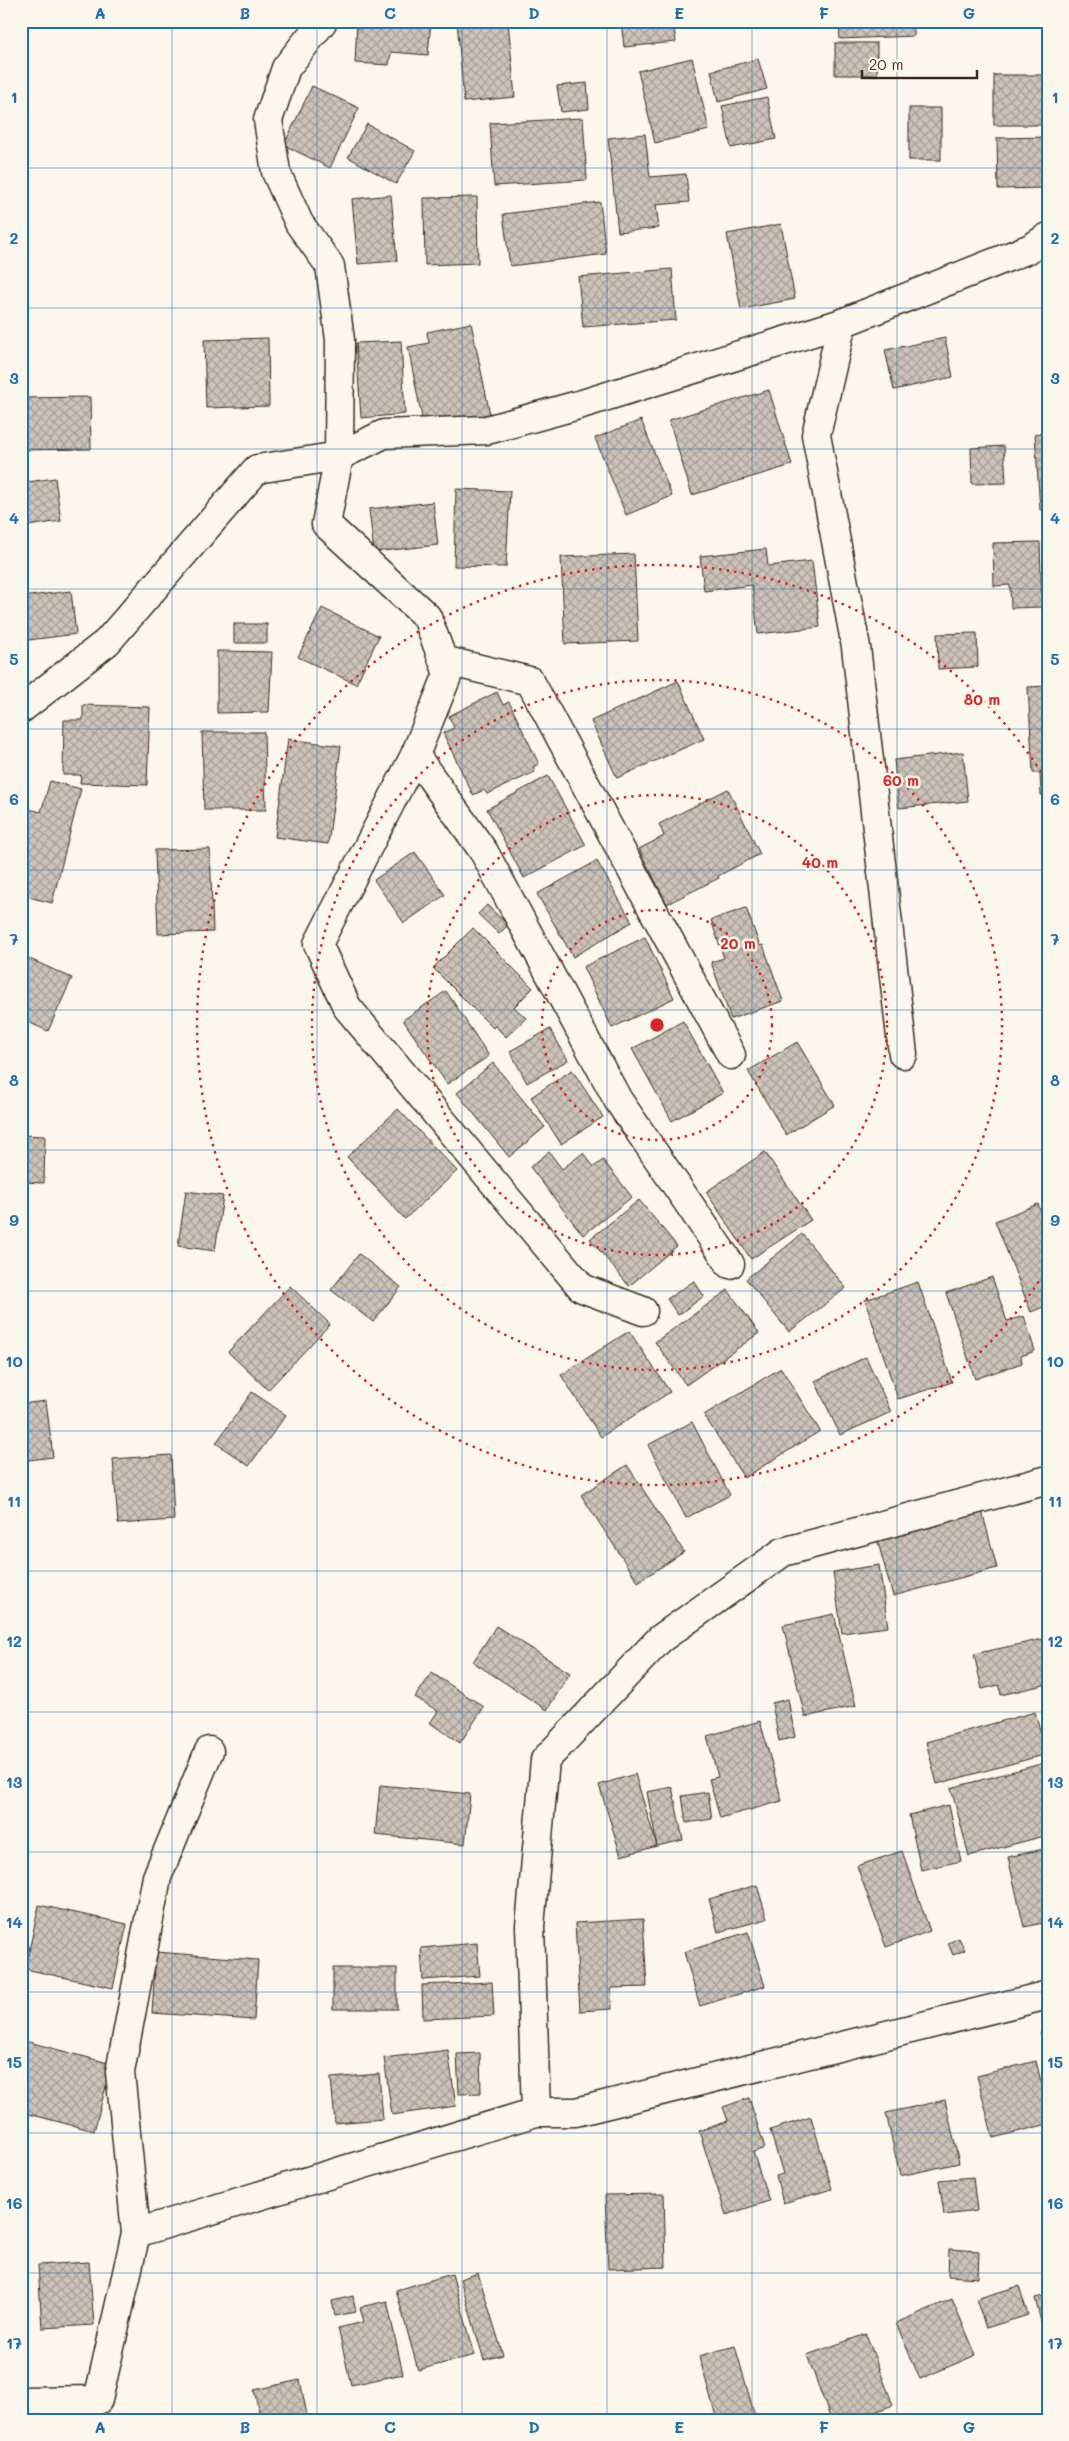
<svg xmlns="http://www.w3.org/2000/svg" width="1069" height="2441" font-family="Mali,sans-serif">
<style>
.building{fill:url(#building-cross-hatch);stroke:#3b2a1e}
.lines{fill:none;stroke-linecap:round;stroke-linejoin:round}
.minor-casing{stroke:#3b2a1e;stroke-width:31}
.minor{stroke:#fbf7ec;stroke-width:28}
.grid{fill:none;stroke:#1f6fb2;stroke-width:1;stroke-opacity:0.55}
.ring{fill:none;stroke:#d62828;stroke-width:2.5;stroke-dasharray:2.5 5}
.centre{fill:#d62828;stroke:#fbf7ec;stroke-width:2.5}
.ring-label{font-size:15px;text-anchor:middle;font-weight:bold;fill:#d62828;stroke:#fbf7ec;stroke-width:5;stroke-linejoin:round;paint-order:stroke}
.neatline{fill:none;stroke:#1f6fb2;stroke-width:2}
.grid-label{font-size:16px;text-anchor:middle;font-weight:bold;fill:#1f6fb2}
</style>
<defs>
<pattern id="building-cross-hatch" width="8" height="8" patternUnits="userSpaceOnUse" patternTransform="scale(1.25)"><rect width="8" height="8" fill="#ccc4b9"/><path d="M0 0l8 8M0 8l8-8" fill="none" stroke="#a79f96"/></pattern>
</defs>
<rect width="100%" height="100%" fill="#fbf7ec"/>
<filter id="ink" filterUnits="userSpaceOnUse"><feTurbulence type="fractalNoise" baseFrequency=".02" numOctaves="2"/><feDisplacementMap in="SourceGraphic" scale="10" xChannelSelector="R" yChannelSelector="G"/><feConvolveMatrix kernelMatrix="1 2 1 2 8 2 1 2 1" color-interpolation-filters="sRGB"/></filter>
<g filter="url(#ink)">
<!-- building -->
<g class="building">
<polygon points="357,21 431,21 428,55 391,52 389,65 355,63"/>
<polygon points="457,21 508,21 515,97 464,102"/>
<polygon points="621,21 673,21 676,42 624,47"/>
<polygon points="839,21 914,21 914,36 840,39"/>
<polygon points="1032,21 1048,21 1048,30 1031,24"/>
<rect x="835" y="43" width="42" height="32"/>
<polygon points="692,58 709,130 655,143 638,71"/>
<polygon points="758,59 767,89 718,102 711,71"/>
<rect x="994" y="75" width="54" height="50"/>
<polygon points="587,83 589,109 561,112 557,86"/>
<polygon points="312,86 359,108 330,168 284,145"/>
<polygon points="767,97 776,139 731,148 722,106"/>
<rect x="909" y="108" width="32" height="52"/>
<polygon points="583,118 587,180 494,186 490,123"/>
<polygon points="367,124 415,151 396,184 348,157"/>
<polygon points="645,134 650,177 686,174 689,202 656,205 659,228 618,232 608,138"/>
<polygon points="1048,137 1048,188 998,189 997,138"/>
<polygon points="391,195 397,261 358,264 352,199"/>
<polygon points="477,197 478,263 425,265 424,198"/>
<polygon points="600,202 606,254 510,266 503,214"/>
<polygon points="781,224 795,299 741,309 727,234"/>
<polygon points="672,269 676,320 583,327 578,277"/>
<polygon points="471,323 490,414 443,423 423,423 408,347 429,343 427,332"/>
<polygon points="268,338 269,406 206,408 204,340"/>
<polygon points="945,338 953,377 894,390 885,350"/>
<polygon points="401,341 405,414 361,418 356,343"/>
<polygon points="769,390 792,465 692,495 669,420"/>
<polygon points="90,397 91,449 21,450 21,398"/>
<polygon points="641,420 672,496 626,515 595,438"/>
<polygon points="1048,433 1048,509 1040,510 1035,434"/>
<polygon points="1004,446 1006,483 972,484 971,448"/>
<polygon points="55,478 61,521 21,527 21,483"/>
<polygon points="456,489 510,491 506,567 454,566"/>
<polygon points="433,502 438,545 374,552 369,509"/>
<polygon points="1040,542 1042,607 1011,608 1010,585 994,586 993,543"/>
<polygon points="766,549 768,566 812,561 820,627 758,634 752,585 704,591 700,556"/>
<polygon points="634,554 638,641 565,644 561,557"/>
<polygon points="71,591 76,634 21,641 21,597"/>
<polygon points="322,608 379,636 356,684 298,657"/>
<rect x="234" y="624" width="33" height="19"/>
<polygon points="977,633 978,667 938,669 937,634"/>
<polygon points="217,651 272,652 269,712 217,713"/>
<polygon points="678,681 704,739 617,778 591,721"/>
<polygon points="1048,686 1048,795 1041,795 1040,773 1033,773 1028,687"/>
<polygon points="497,692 503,705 509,702 539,764 533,767 535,772 487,794 484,790 473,795 443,733 454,728 449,716"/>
<polygon points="83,705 150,707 147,785 80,783 81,775 63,775 64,720 83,720"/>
<polygon points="202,732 264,732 266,810 204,810"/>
<polygon points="288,739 341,746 328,844 275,837"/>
<polygon points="963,752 968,801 899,808 894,760"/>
<polygon points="548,776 586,845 524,878 487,809"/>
<polygon points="50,781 81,789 52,903 21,895 21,807 41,812"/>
<polygon points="728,789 760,854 718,876 719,878 667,904 639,849 664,836 659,824"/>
<polygon points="210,849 213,932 158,934 155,850"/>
<polygon points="415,852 445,895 404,923 374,880"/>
<polygon points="597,861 632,922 573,957 537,894"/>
<polygon points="487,905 508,925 499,934 478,914"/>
<polygon points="746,908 760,946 763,945 783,1001 731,1019 711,962 724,958 711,920"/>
<polygon points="473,928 533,988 514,1007 526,1018 506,1037 495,1026 493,1028 433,968"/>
<polygon points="645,937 674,998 612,1028 583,967"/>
<polygon points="21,955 72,978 48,1031 21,1019"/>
<polygon points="446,991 489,1056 447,1084 403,1020"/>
<polygon points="683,1021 723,1093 672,1121 632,1049"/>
<polygon points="550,1029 568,1060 527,1083 510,1051"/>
<polygon points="797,1042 835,1105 786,1135 748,1071"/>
<polygon points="493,1063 545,1127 509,1157 457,1093"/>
<polygon points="572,1070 603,1117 561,1144 531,1097"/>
<polygon points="398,1109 457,1171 405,1219 347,1157"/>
<polygon points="21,1135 45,1136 44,1183 21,1182"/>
<polygon points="549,1152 562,1169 583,1153 594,1167 603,1160 632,1197 583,1235 530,1167"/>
<polygon points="765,1152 811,1220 751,1259 706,1192"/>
<polygon points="186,1191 223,1196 215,1251 178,1246"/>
<polygon points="639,1200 677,1246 629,1286 590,1239"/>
<polygon points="1038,1204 1048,1230 1048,1305 1031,1312 995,1221"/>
<polygon points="802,1234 846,1288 789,1332 746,1279"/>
<polygon points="359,1254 401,1287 373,1322 331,1290"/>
<polygon points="992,1277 1007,1321 1024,1316 1035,1351 1021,1356 1022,1363 975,1379 946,1293"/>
<polygon points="694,1281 704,1296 678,1315 667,1299"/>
<polygon points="918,1282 952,1382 898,1399 865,1300"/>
<polygon points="290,1286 330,1324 268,1390 228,1352"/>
<polygon points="728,1290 759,1333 686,1385 655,1342"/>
<polygon points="629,1331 670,1392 601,1437 561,1375"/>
<polygon points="866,1357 891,1412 840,1435 815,1381"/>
<polygon points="781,1368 820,1431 744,1478 704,1415"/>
<polygon points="252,1392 286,1415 249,1466 216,1443"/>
<polygon points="46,1401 53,1457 21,1461 21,1404"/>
<polygon points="692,1422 730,1495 686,1518 648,1445"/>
<polygon points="171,1455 174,1520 118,1524 113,1459"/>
<polygon points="627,1465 684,1552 638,1582 581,1495"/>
<polygon points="982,1511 997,1568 893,1596 877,1539"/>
<polygon points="879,1565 888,1627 842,1633 833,1572"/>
<polygon points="834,1614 856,1706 805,1717 783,1625"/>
<polygon points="496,1626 570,1673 547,1710 473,1662"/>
<polygon points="1048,1638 1048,1684 1001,1695 999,1685 982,1689 974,1654"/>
<polygon points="432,1673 484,1707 460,1743 430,1723 438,1711 415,1697"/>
<polygon points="788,1699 795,1737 779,1741 772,1703"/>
<polygon points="1035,1712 1047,1754 937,1784 926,1742"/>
<polygon points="760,1721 782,1801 720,1818 709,1779 718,1777 707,1736"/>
<polygon points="1048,1762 1048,1835 969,1856 951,1788"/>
<polygon points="635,1774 657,1846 621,1856 599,1785"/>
<polygon points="380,1785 470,1794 465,1844 375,1835"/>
<polygon points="672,1787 683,1840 657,1846 647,1792"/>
<polygon points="708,1792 712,1819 686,1823 682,1796"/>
<polygon points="949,1805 961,1861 921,1870 909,1815"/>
<polygon points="1048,1848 1048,1922 1024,1927 1008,1857"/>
<polygon points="902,1851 930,1931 886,1947 857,1866"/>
<polygon points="757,1885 767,1919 718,1932 709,1899"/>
<polygon points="39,1905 127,1924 113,1988 25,1969"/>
<polygon points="643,1919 647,1987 611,1988 612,2009 580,2011 575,1923"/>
<polygon points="748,1932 765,1986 700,2006 684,1952"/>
<polygon points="959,1938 965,1950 953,1955 948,1943"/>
<polygon points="477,1943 480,1976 423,1980 421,1948"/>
<polygon points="156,1952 258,1960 254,2020 152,2013"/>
<rect x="333" y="1968" width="64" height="41"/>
<polygon points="492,1982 494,2016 423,2019 422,1985"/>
<polygon points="1048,2030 1048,2055 1040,2032"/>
<polygon points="21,2040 112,2064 94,2131 21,2112"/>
<polygon points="448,2050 456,2106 392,2115 384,2058"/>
<polygon points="480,2053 481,2093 459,2094 457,2054"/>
<polygon points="1036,2061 1048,2110 1048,2124 993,2138 977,2076"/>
<polygon points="379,2074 383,2119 335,2123 331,2078"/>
<polygon points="749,2098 765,2148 753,2152 769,2201 726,2215 699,2131 728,2121 723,2107"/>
<polygon points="945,2100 959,2163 900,2176 886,2113"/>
<polygon points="811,2117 832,2189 783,2203 776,2176 783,2174 770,2130"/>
<polygon points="973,2177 977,2211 944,2215 939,2180"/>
<polygon points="664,2194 666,2267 608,2269 605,2195"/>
<polygon points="949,2249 979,2251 978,2278 948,2276"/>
<polygon points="89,2262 94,2325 42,2328 38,2265"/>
<polygon points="478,2273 503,2355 484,2360 460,2279"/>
<polygon points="452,2274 475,2355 418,2370 396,2290"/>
<polygon points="1019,2286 1028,2315 986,2328 976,2299"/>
<polygon points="1048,2295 1048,2350 1035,2298"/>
<polygon points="353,2296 356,2312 335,2316 332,2301"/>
<polygon points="952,2299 976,2355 920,2379 896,2323"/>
<polygon points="387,2301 403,2374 351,2385 338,2328 364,2322 360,2307"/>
<polygon points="866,2334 893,2405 853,2420 831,2420 807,2355"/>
<polygon points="735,2346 756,2420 717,2420 699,2356"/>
<polygon points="300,2380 308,2420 261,2420 254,2390"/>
</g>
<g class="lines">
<defs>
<g id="minor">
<polyline points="842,323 816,435 856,647 903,1054"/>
<polyline points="443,660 530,681 731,1055"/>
<polyline points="21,709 107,642 257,469 339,456 340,340 330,266 299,223 276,172 268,120 286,68 323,21"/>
<polyline points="415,755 484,852 618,1100 730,1264"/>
<polyline points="643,1311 582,1288 347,1007 318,944 415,755 448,674 427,617 326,524 339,456 384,434 487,430 582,404 842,323 1031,248 1048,237"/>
<polyline points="209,1751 157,1877 120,2072 136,2233 536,2112 576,2112 1048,1995"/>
<polyline points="536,2112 530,1926 545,1760 660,1639 783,1552 1048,1480"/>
<polyline points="21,2401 98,2400 136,2233"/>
</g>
</defs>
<!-- minor casing -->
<use href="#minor" class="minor-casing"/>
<!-- minor -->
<use href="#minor" class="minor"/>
</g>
</g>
<!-- grid -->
<path class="grid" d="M 172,21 L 172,2420M 317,21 L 317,2420M 462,21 L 462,2420M 607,21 L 607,2420M 752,21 L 752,2420M 897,21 L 897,2420M 21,168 L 1048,168M 21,308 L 1048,308M 21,449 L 1048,449M 21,589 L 1048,589M 21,729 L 1048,729M 21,870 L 1048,870M 21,1010 L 1048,1010M 21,1150 L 1048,1150M 21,1291 L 1048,1291M 21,1431 L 1048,1431M 21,1571 L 1048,1571M 21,1712 L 1048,1712M 21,1852 L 1048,1852M 21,1992 L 1048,1992M 21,2133 L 1048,2133M 21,2273 L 1048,2273"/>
<!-- distance rings -->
<g class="ring">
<circle cx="657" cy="1025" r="115"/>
<circle cx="657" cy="1025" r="230"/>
<circle cx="657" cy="1025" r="345"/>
<path d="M1047 1269A460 460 0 1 1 1047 781"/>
</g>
<circle cx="657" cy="1025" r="8" class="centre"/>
<g class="ring-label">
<text x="982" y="705">80 m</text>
<text x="901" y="786">60 m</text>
<text x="820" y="868">40 m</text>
<text x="738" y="949">20 m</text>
</g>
<!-- margin -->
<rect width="1069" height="2441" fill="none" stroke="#fbf7ec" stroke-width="55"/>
<!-- scale -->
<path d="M862 70v8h115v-8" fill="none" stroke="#3b2a1e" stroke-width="2.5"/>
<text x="869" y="70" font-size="15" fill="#3b2a1e" stroke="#fbf7ec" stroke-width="4" paint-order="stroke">20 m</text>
<rect x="28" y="28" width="1014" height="2386" class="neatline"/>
<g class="grid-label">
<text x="100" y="19">A</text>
<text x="245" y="19">B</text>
<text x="390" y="19">C</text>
<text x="534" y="19">D</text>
<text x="679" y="19">E</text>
<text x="824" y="19">F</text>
<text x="969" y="19">G</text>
<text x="14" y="103">1</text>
<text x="1055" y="103">1</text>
<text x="14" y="244">2</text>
<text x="1055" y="244">2</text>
<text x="14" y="384">3</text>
<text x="1055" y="384">3</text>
<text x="14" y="524">4</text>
<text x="1055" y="524">4</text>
<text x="14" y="665">5</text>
<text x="1055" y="665">5</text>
<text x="14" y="805">6</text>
<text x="1055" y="805">6</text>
<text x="14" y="945">7</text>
<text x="1055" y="945">7</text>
<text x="14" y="1086">8</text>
<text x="1055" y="1086">8</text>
<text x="14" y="1226">9</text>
<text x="1055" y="1226">9</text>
<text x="14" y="1367">10</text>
<text x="1055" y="1367">10</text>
<text x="14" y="1507">11</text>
<text x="1055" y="1507">11</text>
<text x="14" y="1647">12</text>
<text x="1055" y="1647">12</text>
<text x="14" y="1788">13</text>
<text x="1055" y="1788">13</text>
<text x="14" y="1928">14</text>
<text x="1055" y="1928">14</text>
<text x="14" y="2068">15</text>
<text x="1055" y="2068">15</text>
<text x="14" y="2209">16</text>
<text x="1055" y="2209">16</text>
<text x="14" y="2349">17</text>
<text x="1055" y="2349">17</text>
<text x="100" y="2433">A</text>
<text x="245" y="2433">B</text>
<text x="390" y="2433">C</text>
<text x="534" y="2433">D</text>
<text x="679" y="2433">E</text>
<text x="824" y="2433">F</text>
<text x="969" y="2433">G</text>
</g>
</svg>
